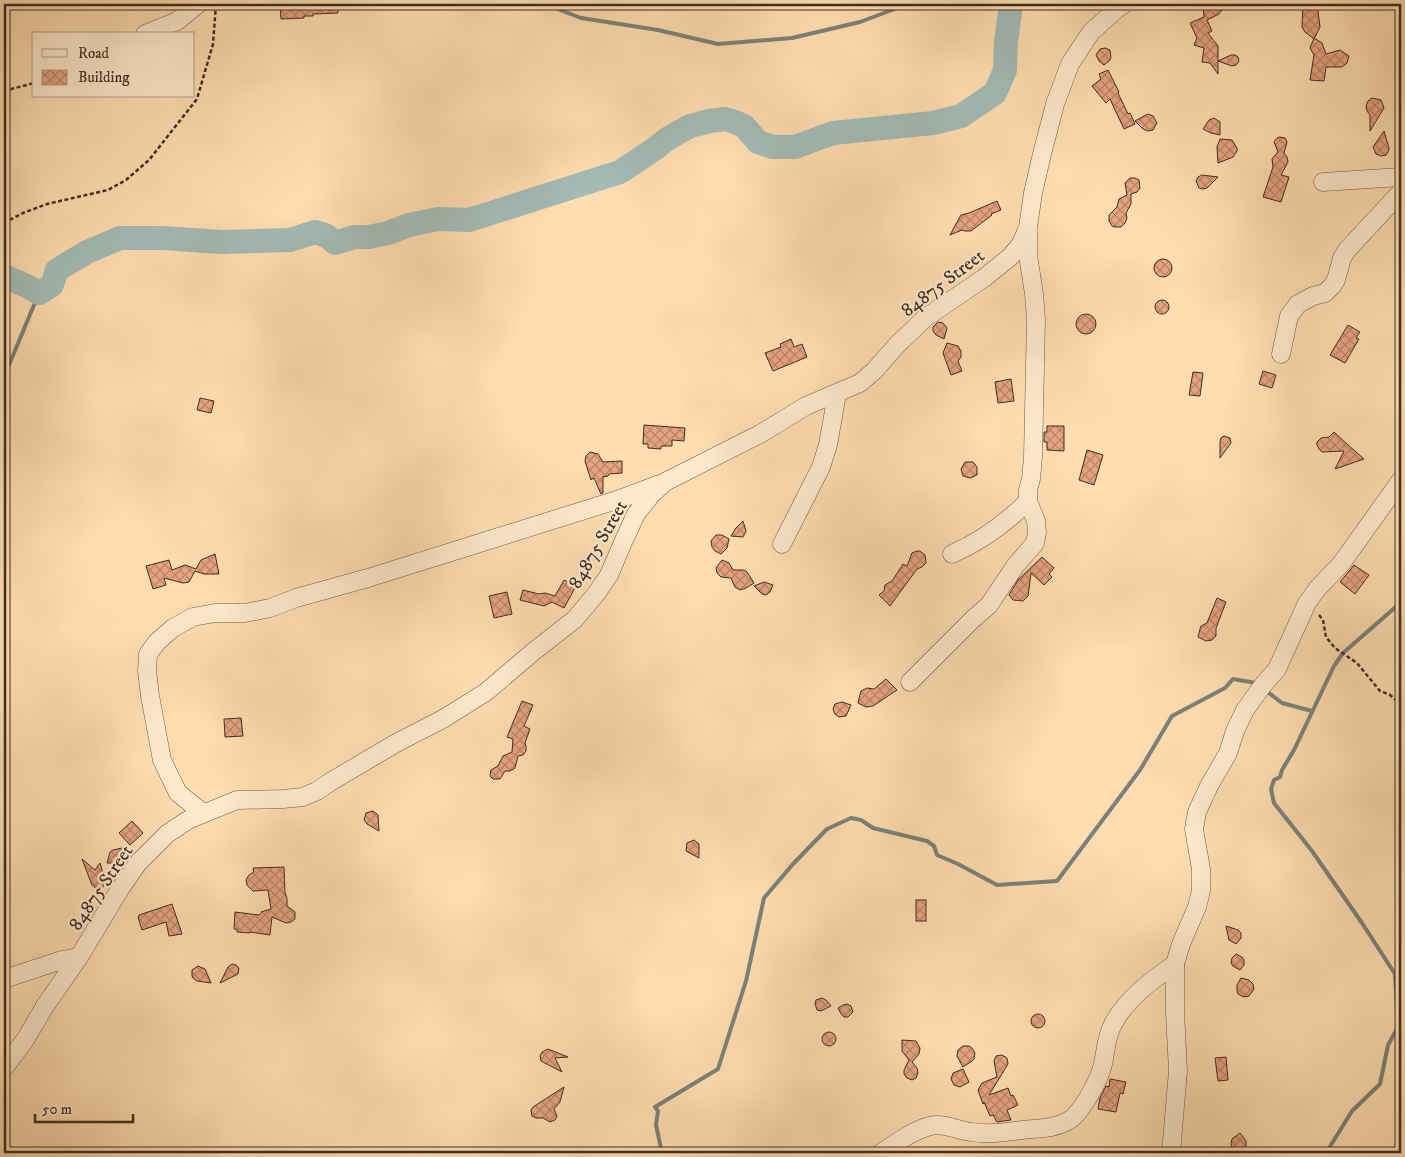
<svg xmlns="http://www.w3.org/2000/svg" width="1405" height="1157" font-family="'IM FELL DW Pica',serif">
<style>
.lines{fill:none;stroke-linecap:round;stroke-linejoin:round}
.stream{stroke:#7b827a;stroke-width:4}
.river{stroke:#a3bab5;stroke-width:24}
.building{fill:url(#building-cross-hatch);stroke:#402d22}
.minor-casing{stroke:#705946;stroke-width:19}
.path{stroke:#402d22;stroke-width:2.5;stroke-dasharray:4 2.5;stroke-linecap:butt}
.minor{stroke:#fee9cc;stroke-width:18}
.labels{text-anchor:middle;stroke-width:4.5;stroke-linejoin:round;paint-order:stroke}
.street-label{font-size:19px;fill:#402d22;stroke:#fee9cc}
</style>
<defs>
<pattern id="building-cross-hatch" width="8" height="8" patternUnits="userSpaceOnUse" patternTransform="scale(1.25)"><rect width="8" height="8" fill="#e5a380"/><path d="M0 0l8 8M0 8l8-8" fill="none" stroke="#bb8568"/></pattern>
</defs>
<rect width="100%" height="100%" fill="#feddb0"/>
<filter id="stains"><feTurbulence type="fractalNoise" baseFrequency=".004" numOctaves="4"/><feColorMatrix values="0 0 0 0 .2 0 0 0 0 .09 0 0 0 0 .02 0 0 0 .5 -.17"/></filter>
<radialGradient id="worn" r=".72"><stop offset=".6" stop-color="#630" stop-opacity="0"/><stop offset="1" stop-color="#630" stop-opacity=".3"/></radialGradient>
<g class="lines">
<!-- stream -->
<g class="stream">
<polyline points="545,4 581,18 658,30 718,44 792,38 860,22 908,4"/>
<polyline points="4,383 9,365 39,293"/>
<polyline points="1265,690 1282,703 1312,711"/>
<polyline points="662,1153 656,1125 658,1111 655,1107 718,1069 746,981 764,898 793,864 827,829 851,818 861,820 873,828 927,841 934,846 937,855 958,864 997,885 1057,881 1140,770 1172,716 1225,688 1233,679 1256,683"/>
<polyline points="1326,1153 1352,1111 1380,1084 1388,1045 1398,1027 1395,974 1362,923 1312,851 1274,803 1271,789 1274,780 1280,777 1282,770 1294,750 1334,666 1343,653 1398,605 1401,594"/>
</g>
<!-- river -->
<polyline class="river" points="4,276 29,287 39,293 52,285 57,270 87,252 120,238 162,238 221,242 290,240 315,232 327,236 335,243 354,237 369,237 388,233 409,225 438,219 469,220 620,172 656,148 667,139 690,126 710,121 725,119 735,122 744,126 758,142 773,147 795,147 833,133 933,123 961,116 995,93 1005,70 1006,42 1011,4"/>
</g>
<!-- building -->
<g class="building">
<polygon points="280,4 338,4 338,13 313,14 313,16 304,16 304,18 281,19"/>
<polygon points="1203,4 1226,4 1219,14 1207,20 1212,31 1208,33 1218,46 1218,74 1210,63 1202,62 1204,48 1194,45 1197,38 1190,23 1204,17"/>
<polygon points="1303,4 1317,4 1320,27 1314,39 1305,32 1302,27"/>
<polygon points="1314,38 1322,43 1326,54 1340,50 1349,56 1347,63 1342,67 1326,67 1324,81 1310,80 1314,55 1310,48"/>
<polygon points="1105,48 1110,50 1111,58 1109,61 1104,65 1099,61 1096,55 1100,49"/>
<polygon points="1231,55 1235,55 1238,57 1239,61 1236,65 1232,66 1218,61"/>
<polygon points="1108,70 1119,92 1118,93 1128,114 1130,113 1135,124 1124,129 1110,99 1106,103 1092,86 1101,79 1099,74"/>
<polygon points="1372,98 1381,100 1384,108 1370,131 1370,115 1367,111 1366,106 1368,101"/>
<polygon points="1148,114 1153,116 1157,123 1153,130 1148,131 1143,129 1135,121"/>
<polygon points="1214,118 1220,122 1220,135 1211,133 1203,129 1209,120"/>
<polygon points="1384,131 1389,148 1389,150 1386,155 1381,156 1376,154 1373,147"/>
<polygon points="1279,137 1285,138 1287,142 1284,153 1287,157 1288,162 1281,175 1289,177 1281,202 1263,197 1273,167 1272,159 1278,152 1274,142 1276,139"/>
<polygon points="1220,139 1232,140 1237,148 1237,151 1233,157 1218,163 1217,147"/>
<polygon points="1202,175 1218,177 1207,188 1203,189 1199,188 1196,181 1198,177"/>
<polygon points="1130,178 1135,178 1139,180 1140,188 1137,192 1131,194 1131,204 1126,213 1127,218 1125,223 1121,227 1115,227 1112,226 1109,221 1109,215 1117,207 1119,199 1127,195 1125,183"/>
<polygon points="997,201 1001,210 991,214 992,215 971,231 965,231 962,230 950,235 961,215 969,213"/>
<circle cx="1163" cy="268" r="9"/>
<circle cx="1162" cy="307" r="7"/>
<circle cx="1086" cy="324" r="10"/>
<polygon points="938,322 943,323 947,328 944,339 936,335 933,331 933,327"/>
<polygon points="1348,325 1360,332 1356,338 1359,339 1345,363 1330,355"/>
<polygon points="791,339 794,347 802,344 807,357 773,371 765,353 781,347 780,344"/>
<polygon points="947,343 958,346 961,351 961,357 958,361 962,371 951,375 943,353"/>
<polygon points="1263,371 1276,375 1272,388 1259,384"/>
<polygon points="1193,372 1203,373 1200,396 1189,395"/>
<polygon points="1011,379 1014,401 998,403 995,382"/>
<polygon points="200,398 214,401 211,413 197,410"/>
<polygon points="644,425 685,428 684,441 672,440 672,446 661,446 661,449 648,448 648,444 643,444"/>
<polygon points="1047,426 1064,426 1064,451 1047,450 1047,442 1044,442 1044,432 1047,432"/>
<polygon points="1334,432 1347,444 1364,459 1335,469 1344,451 1322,452 1319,449 1317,445 1317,442 1321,438 1329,437"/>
<polygon points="1224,436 1230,438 1231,443 1220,458 1220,442 1221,438"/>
<polygon points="1087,450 1103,455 1094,485 1079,480"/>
<polygon points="590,452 598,454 603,462 622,461 622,473 609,474 608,476 603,477 603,493 601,494 594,478 591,480 585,461 586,456"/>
<polygon points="965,462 973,462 977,467 977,475 970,478 963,476 961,469"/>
<polygon points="743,521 746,531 743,537 731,536 736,528"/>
<polygon points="716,535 722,535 729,539 727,548 721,554 715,551 712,547 711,541"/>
<polygon points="917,551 920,551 925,555 926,563 922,567 917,569 890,606 879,595 884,591 885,585 892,581 903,564 907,566 912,553"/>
<polygon points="215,554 219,574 204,574 195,571 189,582 183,583 164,578 166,585 153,589 146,566 169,560 172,570 185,565 196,569 201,560"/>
<polygon points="1042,557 1054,568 1049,574 1052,577 1044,585 1031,573 1028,596 1023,601 1013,600 1009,595 1018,580"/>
<polygon points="722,560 729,563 733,570 744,570 747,572 754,583 746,588 740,590 735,587 731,578 721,577 717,573 716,568"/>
<polygon points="1354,565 1369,575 1355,594 1340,582"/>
<polygon points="564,580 576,586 564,608 552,602 544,606 520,600 523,590 539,594 545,593 555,596"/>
<polygon points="764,582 773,585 770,592 766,595 762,594 754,586"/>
<polygon points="507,592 512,614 494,618 489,596"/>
<polygon points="1217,598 1226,602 1216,628 1216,636 1212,640 1206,641 1198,637 1200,629 1201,626 1207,623"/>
<polygon points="886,679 897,690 873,706 866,707 858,703 861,691 867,688 874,689"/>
<polygon points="522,701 533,705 524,726 530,729 525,743 526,746 526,751 523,755 518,756 515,768 510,771 505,771 500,779 493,779 490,776 491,770 498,766 503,756 512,752 513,739 507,737"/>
<polygon points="842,702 851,705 846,716 839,717 835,714 833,709 835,704"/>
<polygon points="241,718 243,736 225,737 224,719"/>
<polygon points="373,811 378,815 379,831 367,824 364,820 366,813"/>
<polygon points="132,821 143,833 130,845 119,833"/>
<polygon points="694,840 699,844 699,858 686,851 687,843"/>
<polygon points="122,848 122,858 120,862 116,863 107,863 110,852 113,850"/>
<polygon points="82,859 95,870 100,863 105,881 103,887 97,889 92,885"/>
<polygon points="284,867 285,893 287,898 287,906 295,912 295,919 291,922 286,923 272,917 270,935 250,932 250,933 237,932 237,929 234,929 235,912 259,915 262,912 261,912 271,909 268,890 253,891 247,885 246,880 249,875 254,872 253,868"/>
<rect x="916" y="900" width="10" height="21"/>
<polygon points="172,904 182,934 169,936 166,922 142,930 138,917 139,917 139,915"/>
<polygon points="1226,926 1238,930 1241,933 1241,938 1236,944 1229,940"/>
<polygon points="1236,954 1242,957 1244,960 1244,965 1240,970 1233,966 1231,963 1232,958"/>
<polygon points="232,964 236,965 239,968 238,974 220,983 228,967"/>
<polygon points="198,966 205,969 211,983 197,981 193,978 192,976 192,970"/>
<polygon points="1241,978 1249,980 1253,984 1254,989 1249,996 1244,997 1238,994 1237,991 1237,985"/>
<polygon points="822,998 826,1000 831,1006 821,1011 817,1010 815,1004 816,1000"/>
<polygon points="847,1004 851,1006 853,1012 848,1017 844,1017 841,1014 838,1008 843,1005"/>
<circle cx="1038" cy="1021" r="7"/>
<circle cx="829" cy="1039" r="7"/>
<polygon points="902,1040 916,1041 920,1048 919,1054 912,1062 917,1068 918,1073 916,1078 912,1080 907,1078 904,1074 904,1070 909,1060 902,1051"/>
<polygon points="963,1046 969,1046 972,1048 975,1053 974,1059 972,1061 963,1067 957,1056 958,1050"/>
<polygon points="548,1049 568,1057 555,1058 562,1072 541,1061 540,1056 542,1052"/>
<polygon points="1002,1055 1007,1058 1008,1064 989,1095 1008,1088 1011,1096 1013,1095 1018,1105 1007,1110 1011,1120 997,1122 993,1115 990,1116 984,1102 983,1104 978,1090 982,1083 997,1077 994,1061 996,1056"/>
<polygon points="1226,1057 1228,1080 1218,1081 1215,1058"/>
<polygon points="963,1069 969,1082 960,1087 954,1085 951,1079 953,1073"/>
<polygon points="1110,1079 1126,1082 1123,1094 1120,1093 1116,1112 1098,1109 1100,1098 1106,1086 1109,1087"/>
<polygon points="564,1087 560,1102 554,1109 557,1116 555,1120 550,1122 543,1118 536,1118 532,1116 531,1110 533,1107"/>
<polygon points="1240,1133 1246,1141 1246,1146 1240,1153 1237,1153 1232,1149 1231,1144 1232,1139"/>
</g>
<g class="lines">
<defs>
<g id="minor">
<polyline points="145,34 177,21 198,4"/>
<polyline points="1323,182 1401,177"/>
<polyline points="1281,354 1289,316 1298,304 1313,296 1325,293 1332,286 1336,280 1342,258 1347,250 1401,192"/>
<polyline points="782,544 821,467 828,445 837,394"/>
<path d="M 952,554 C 982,541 1005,524 1028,501"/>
<polyline points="910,682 973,619 989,605 1016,565 1035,543 1037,533 1036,521 1028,501 1028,490 1031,479 1033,457 1036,319 1034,294 1028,255 1028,232"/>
<polyline points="203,813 178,793 162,760 150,696 147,671 148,654 157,642 173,628 193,617 215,613 245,613 270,608 296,598 368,578 620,499 660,484"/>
<polyline points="4,979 62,960 79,957"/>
<polyline points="4,1068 25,1040 45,1006 79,957 120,889 138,863 167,834 188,820 237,800 283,799 303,797 317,791 330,782 398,742 443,719 486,692 533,652 575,619 596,594 609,575 624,540 636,514 651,495 665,482 760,434 806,406 860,383 874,371 897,345 925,318 984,278 1010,257 1021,244 1028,227 1033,193 1042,154 1055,104 1070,64 1091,32 1118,8 1124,4"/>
<path d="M 881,1153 C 896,1143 912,1131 930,1126 C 944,1122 958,1131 971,1132 C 989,1135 1006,1132 1023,1130 C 1038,1128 1054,1129 1068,1121 C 1081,1114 1100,1079 1103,1064 C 1106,1050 1106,1037 1113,1024 C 1127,998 1152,980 1175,964"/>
<polyline points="1171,1153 1178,1071 1175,1012 1175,964 1181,944 1197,907 1201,891 1201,869 1194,829 1197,812 1209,786 1228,753 1235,731 1245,710 1263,685 1277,669 1307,603 1318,588 1341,564 1401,480"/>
</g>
</defs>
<!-- minor casing -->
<use href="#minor" class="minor-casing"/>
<!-- path -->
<g class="path">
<polyline points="4,91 34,83"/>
<polyline points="4,223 23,213 47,204 108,190 126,180 149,160 197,99 213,44 216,4"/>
<polyline points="1319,615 1323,620 1326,637 1335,648 1357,663 1380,691 1390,695 1398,702 1401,710"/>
</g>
<!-- minor -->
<use href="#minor" class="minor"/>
</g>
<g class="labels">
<!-- street labels -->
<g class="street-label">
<text transform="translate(942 282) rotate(-37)" y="7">84875 Street</text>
<text transform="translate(597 544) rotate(-60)" y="7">84875 Street</text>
<text transform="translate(100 887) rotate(-56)" y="7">84875 Street</text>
</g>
</g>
<!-- margin -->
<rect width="1405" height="1157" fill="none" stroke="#feddb0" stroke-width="20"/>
<rect x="5" y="5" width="1395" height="1147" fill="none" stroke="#402d22" stroke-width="2.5"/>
<rect x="10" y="10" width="1385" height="1137" fill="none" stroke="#402d22"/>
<!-- legend -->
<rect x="32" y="32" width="162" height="65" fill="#fee9cc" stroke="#b29e88"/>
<rect x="42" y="49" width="25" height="8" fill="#fee9cc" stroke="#b29e88"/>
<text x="78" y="58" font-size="15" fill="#402d22">Road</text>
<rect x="42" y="70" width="25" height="15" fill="url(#building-cross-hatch)" stroke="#b29e88"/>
<text x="78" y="82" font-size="15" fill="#402d22">Building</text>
<!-- scale -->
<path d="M35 1114v8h98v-8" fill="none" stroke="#402d22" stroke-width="2.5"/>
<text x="42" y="1114" font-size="15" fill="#402d22" stroke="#fee9cc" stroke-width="4" paint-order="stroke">50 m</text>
<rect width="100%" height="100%" filter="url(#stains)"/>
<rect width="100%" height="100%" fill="url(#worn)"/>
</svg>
